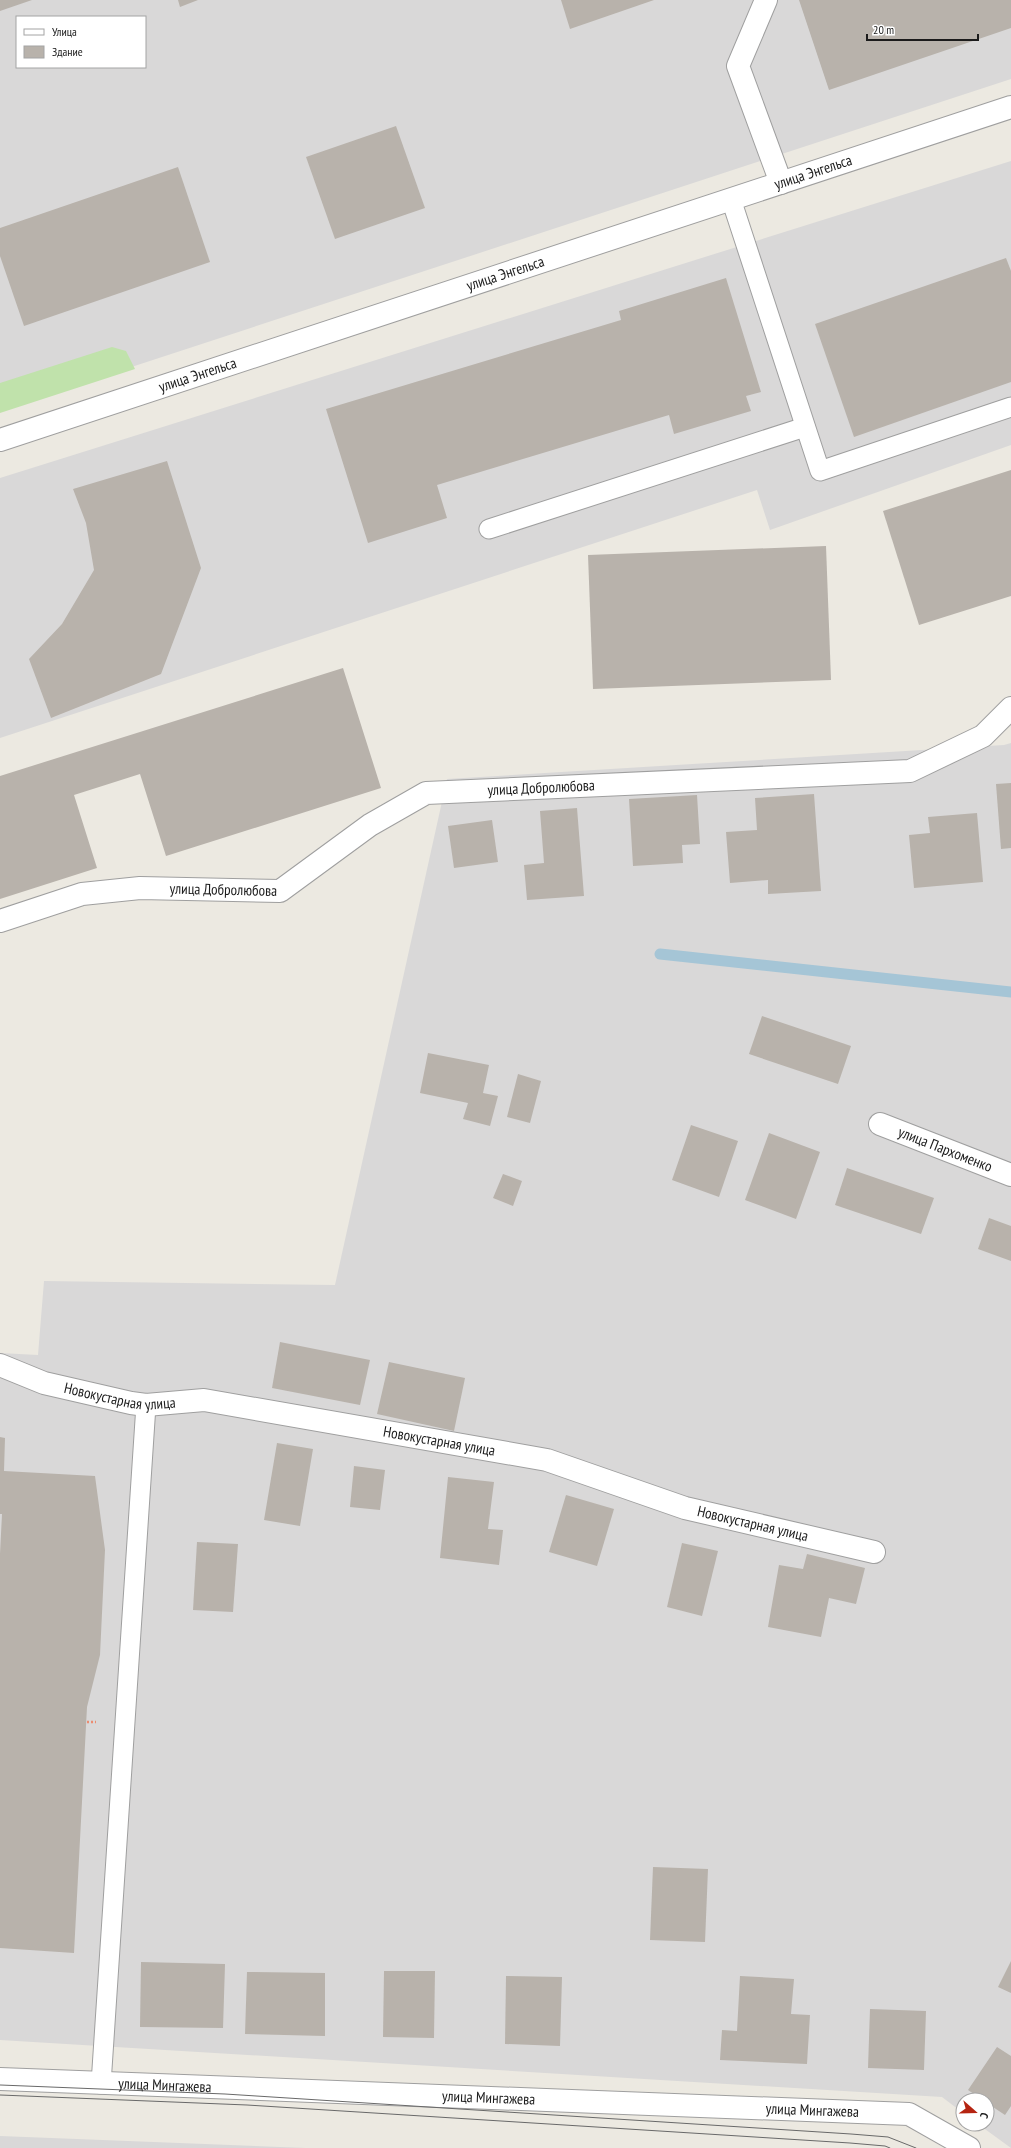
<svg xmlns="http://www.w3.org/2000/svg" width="1011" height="2148" font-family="'PT Sans Narrow',sans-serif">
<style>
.residential{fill:#d9d8d8;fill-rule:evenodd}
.grass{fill:#c0e2ab}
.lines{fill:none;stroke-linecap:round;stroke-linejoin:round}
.stream{stroke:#a5c5d6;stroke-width:11}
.building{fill:#b8b2ab}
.lane-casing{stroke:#9f9f9f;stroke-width:21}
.street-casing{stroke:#9f9f9f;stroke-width:24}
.path{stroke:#ec8c71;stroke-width:2.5;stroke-dasharray:2 2;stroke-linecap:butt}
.lane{stroke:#fff;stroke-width:19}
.street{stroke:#fff;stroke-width:22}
.tram{stroke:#696969;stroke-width:1}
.labels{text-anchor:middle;stroke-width:3.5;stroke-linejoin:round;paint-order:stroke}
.street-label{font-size:15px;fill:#1b1b1b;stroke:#fff}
</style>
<rect width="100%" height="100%" fill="#ece9e1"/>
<!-- residential -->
<g class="residential">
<path d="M 0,0 L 1011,0 L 1011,79 L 0,410 ZM 17,17 L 145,17 L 145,67 L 17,67 Z"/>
<polygon points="1011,161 1011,445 770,530 757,490 0,738 0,478"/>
<polygon points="1011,743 1011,2148 978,2124 987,2124 987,2100 963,2100 963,2113 942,2097 0,2040 0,1353 38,1355 44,1281 335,1285 447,779 1004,745"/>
<polygon points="0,2136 306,2148 0,2148"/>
</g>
<!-- grass -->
<polygon class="grass" points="112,347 126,351 135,369 0,413 0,383"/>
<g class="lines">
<!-- stream -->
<polyline class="stream" points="660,954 1011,992"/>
</g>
<!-- building -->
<g class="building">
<polygon points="0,0 32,0 0,11"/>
<polygon points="178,0 198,0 180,7"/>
<polygon points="561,0 654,0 570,29"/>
<polygon points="799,0 1011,0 1011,28 829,90"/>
<polygon points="396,126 425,208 335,239 306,157"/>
<polygon points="178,167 210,262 24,326 0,256 0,228"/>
<polygon points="1006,258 1011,271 1011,382 854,437 815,324"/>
<polygon points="726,278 761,392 746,396 751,411 674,434 669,415 437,485 447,518 368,543 326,409 621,320 619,311"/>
<polygon points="167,461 201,568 161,674 51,718 29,659 62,624 94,570 86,523 73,489"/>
<polygon points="1011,470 1011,596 919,625 883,511"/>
<polygon points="826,546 831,680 593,689 588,555"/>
<polygon points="343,668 381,788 166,856 140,774 74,795 97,868 0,899 0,776"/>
<polygon points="1011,783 1011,848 1001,849 996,784"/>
<polygon points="814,794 821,891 768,894 768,880 730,883 726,832 757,830 755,798"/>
<polygon points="697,795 700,844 682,845 683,863 633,866 629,799"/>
<polygon points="577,808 584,896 527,900 524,865 544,863 540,811"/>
<polygon points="977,813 983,882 914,888 909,835 930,833 928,817"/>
<polygon points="492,820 498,862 454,868 448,826"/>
<polygon points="762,1016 851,1046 838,1084 749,1054"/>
<polygon points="428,1053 489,1065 483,1093 498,1096 490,1126 463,1119 468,1103 420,1093"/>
<polygon points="518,1074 541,1081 530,1123 507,1117"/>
<polygon points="691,1125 738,1141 719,1197 672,1180"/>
<polygon points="769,1133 820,1152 796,1219 745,1200"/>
<polygon points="847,1168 934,1198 921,1234 835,1205"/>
<polygon points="503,1174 522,1181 513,1206 493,1198"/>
<polygon points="989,1218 1011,1226 1011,1261 978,1249"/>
<polygon points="280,1342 370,1360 360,1405 272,1388"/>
<polygon points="389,1362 465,1378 454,1431 377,1414"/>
<polygon points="0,1437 5,1438 4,1471 95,1476 105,1550 100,1655 87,1707 74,1953 0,1948 0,1554 2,1514 0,1514"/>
<polygon points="277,1443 313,1449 300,1526 264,1520"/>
<polygon points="354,1466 385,1470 380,1510 350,1507"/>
<polygon points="448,1477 494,1482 488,1529 503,1530 499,1565 440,1558"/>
<polygon points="566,1495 614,1509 597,1566 549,1552"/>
<polygon points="197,1542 238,1544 233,1612 193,1610"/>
<polygon points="682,1543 718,1551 702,1616 667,1607"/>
<polygon points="807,1554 865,1568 856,1604 829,1598 821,1637 768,1627 779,1565 803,1569"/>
<polygon points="653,1867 708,1869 705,1942 650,1940"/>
<polygon points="1011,1961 1011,1993 998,1987"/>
<polygon points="141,1962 225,1964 223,2028 140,2027"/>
<polygon points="384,1971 435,1971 434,2038 383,2037"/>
<polygon points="247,1972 325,1973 325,2036 245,2034"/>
<polygon points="506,1976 562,1977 560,2046 505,2044"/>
<polygon points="740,1976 794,1979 791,2014 810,2015 807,2064 720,2060 722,2030 737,2031"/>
<polygon points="870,2009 926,2011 924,2070 868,2068"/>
<polygon points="997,2047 1011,2056 1011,2106 1005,2115 987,2103 987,2100 983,2100 968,2090"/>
</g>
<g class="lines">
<defs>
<g id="lane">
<polyline points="731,199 820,471 1011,407"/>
<polyline points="489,529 805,427"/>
<polyline points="101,2084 146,1405"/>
</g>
<g id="street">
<polyline points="766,0 738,66 781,183"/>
<path id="s1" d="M 0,440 L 1011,107"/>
<path id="s2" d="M 0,921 L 82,894 L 140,888 L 280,891 L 370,825 L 426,793 L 910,771 L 983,736 L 1011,708"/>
<path id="s3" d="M 880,1124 L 1011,1175"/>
<path id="s4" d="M 0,1365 L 44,1383 L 131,1403 L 146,1405 L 204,1400 L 547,1460 L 685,1508 L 874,1552"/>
<path id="s5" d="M 0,2079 L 909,2114 L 969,2148"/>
</g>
</defs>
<!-- lane casing -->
<use href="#lane" class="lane-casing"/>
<!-- street casing -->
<use href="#street" class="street-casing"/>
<!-- path -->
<polyline class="path" points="87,1722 96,1722"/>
<!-- lane -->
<use href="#lane" class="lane"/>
<!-- street -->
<use href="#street" class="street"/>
<!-- tram -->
<g class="tram">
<polyline points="0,2085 225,2094 851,2134 888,2137 916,2148"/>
<polyline points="0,2095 247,2105 850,2143 885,2146 890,2148"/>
</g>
</g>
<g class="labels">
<!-- street labels -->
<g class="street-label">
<text dy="5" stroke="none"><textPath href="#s1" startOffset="856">улица Энгельса</textPath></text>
<text dy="5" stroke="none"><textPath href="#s1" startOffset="532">улица Энгельса</textPath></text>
<text dy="5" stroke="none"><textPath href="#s1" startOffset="208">улица Энгельса</textPath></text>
<text dy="5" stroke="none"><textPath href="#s2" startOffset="576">улица Добролюбова</textPath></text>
<text dy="5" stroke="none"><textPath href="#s2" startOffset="228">улица Добролюбова</textPath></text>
<text dy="5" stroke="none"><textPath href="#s3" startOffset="70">улица Пархоменко</textPath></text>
<text dy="5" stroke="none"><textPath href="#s4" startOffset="125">Новокустарная улица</textPath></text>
<text dy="5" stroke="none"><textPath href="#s4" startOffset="449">Новокустарная улица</textPath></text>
<text dy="5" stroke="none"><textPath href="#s4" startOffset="774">Новокустарная улица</textPath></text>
<text dy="5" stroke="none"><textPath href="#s5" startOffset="165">улица Мингажева</textPath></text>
<text dy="5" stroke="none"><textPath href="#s5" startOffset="489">улица Мингажева</textPath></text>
<text dy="5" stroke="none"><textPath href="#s5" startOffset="813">улица Мингажева</textPath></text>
</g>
</g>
<!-- legend -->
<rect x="16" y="16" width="130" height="52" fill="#ffffff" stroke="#a4a4a4"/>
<rect x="24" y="29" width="20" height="6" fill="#ffffff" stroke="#a4a4a4"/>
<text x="52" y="36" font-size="12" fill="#1b1b1b">Улица</text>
<rect x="24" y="46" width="20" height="12" fill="#b8b2ab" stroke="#a4a4a4"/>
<text x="52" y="56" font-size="12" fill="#1b1b1b">Здание</text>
<!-- north arrow -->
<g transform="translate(975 2112) rotate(110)"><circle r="19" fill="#ffffff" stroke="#a4a4a4"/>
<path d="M0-3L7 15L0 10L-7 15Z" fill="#b52411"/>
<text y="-6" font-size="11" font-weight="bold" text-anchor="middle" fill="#1b1b1b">С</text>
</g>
<!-- scale -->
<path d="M867 34v6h111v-6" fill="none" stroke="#1b1b1b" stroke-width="2"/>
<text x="873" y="34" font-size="12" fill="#1b1b1b" stroke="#ffffff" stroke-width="3" paint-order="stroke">20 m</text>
</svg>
